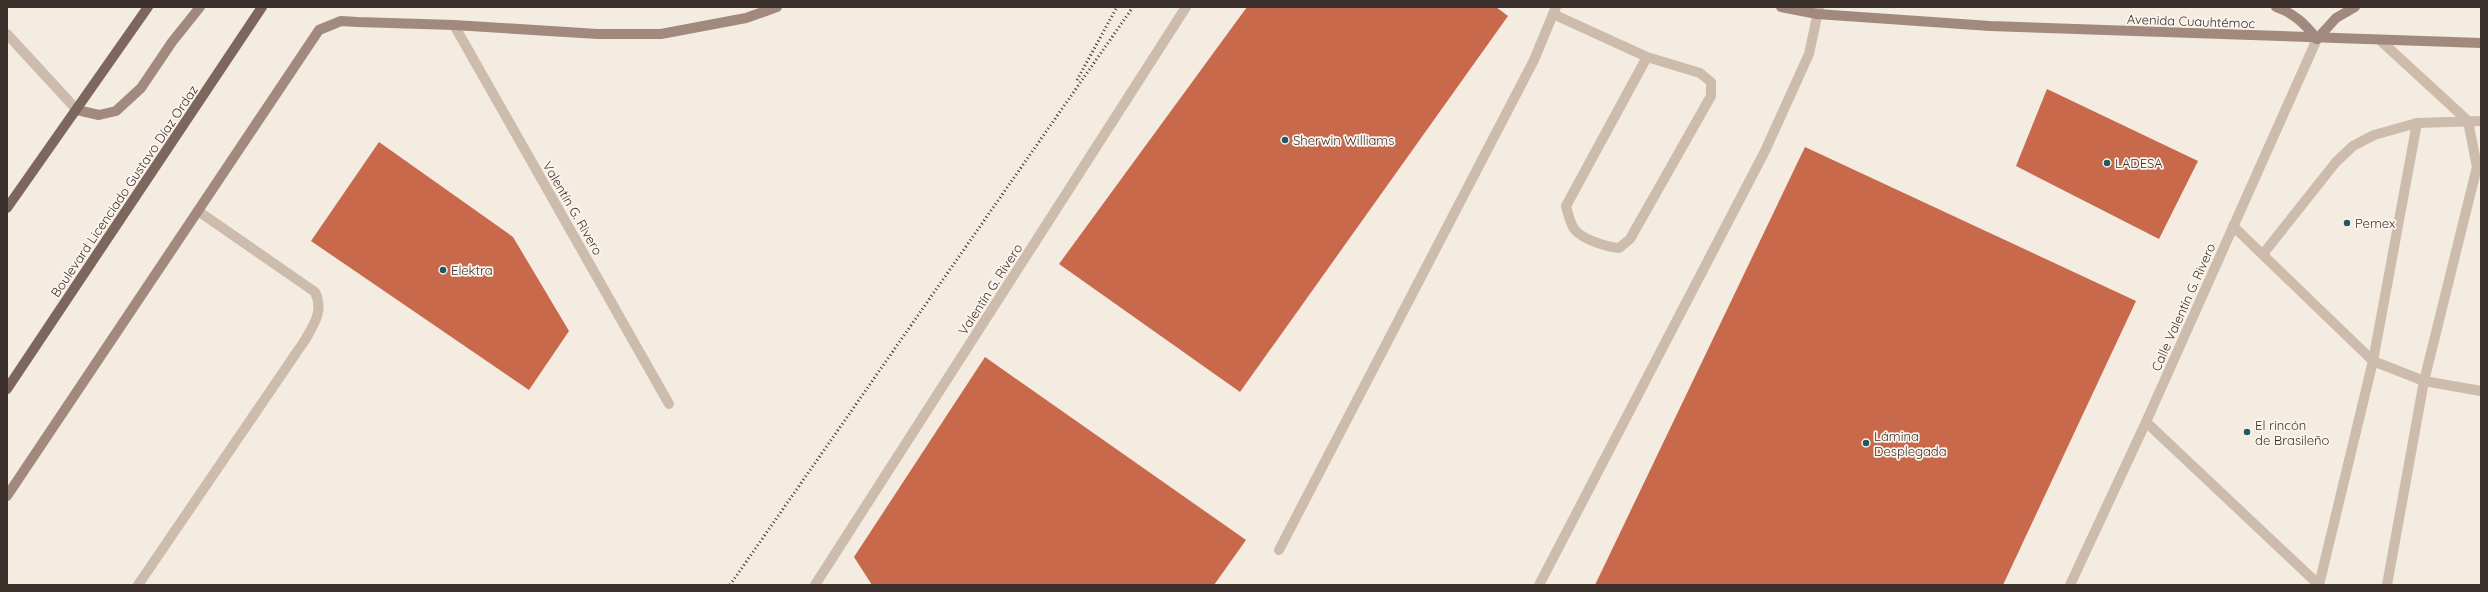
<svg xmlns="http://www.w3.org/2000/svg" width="2488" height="592" font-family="Quicksand,sans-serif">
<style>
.building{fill:#c8694b}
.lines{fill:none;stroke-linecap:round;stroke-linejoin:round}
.lane{stroke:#cdbbac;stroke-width:10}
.street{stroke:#cdbbac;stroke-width:10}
.secondary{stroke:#a18a7d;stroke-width:10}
.primary{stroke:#7d675c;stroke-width:10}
.rail{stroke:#3b302b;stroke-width:3;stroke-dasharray:1 3;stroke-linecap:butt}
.poi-dot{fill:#1f5a5e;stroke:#fbf5ee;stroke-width:1.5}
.labels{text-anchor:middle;stroke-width:3.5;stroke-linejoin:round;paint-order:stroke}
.street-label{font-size:13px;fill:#3b302b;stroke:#fbf5ee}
.poi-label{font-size:13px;fill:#3b302b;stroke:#fbf5ee;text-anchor:start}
</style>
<rect width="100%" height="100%" fill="#f4ebe1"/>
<!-- building -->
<g class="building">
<polygon points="1247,7 1496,7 1508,16 1240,392 1059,264"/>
<polygon points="2047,89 2198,161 2159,239 2016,166"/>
<polygon points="379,142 513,237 569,331 529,390 311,241"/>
<polygon points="1805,147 2136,301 2003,585 1595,585"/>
<polygon points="985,357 1246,540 1214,585 872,585 854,557"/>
</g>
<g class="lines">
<!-- lane -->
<g class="lane">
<path d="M 1553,14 L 1647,57 L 1700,73 L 1711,82 L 1711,96 L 1630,239 L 1619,248 C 1607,247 1584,240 1575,230 C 1570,224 1568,213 1566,206 L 1647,57"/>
<polyline points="454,25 669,404"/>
<polyline points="7,34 77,110"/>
<polyline points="2381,41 2468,121 2477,167 2424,381 2387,585"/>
<polyline points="2233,226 2373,361 2424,381 2481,391"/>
<polyline points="2263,254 2336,162 2353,146 2374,135 2417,123 2481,121"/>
<polyline points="2146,422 2319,585"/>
<polyline points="1279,550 1534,60 1556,7"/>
<path d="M 138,585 L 305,340 C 314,324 324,311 315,292 L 198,211"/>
<polyline points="1539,585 1765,151 1809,54 1819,7"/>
<polyline points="2319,585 2373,361 2417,123"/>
</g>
<!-- street -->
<g class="street">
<polyline points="815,585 1186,7"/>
<polyline points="2070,585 2146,422 2317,39"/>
</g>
<!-- secondary -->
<g class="secondary">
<polyline points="1781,7 1817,14 1990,26 2481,43"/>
<path d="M 2276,7 C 2294,13 2305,24 2317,39"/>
<polyline points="2317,39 2336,18 2355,7"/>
<polyline points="77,110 99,115 116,111 141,88 172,42 200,7"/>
<polyline points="7,496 319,30 341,21 358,22 454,25 598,34 661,34 746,18 777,7"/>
</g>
<!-- primary -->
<g class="primary">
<polyline points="7,208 148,7"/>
<polyline points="7,389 262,7"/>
</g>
<!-- rail -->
<g class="rail">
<polyline points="1077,80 1117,7"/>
<polyline points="730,585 1133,7"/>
</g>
</g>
<!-- markers -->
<g class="poi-dot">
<circle cx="1285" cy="140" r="4"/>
<circle cx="2107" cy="163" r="4"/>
<circle cx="2347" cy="223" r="4"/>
<circle cx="443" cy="270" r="4"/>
<circle cx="2247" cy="432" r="4"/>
<circle cx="1866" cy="443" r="4"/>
</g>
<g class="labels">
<!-- street labels -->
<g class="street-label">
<text transform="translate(2191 21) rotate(2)" y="5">Avenida Cuauhtémoc</text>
<text transform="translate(124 191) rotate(-56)" y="5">Boulevard Licenciado Gustavo Díaz Ordaz</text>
<text transform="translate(573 208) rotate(60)" y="5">Valentín G. Rivero</text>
<text transform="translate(990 289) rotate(-57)" y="5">Valentín G. Rivero</text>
<text transform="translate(2183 307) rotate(-66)" y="5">Calle Valentín G. Rivero</text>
</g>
<!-- poi labels -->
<g class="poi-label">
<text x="1293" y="145">Sherwin Williams</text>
<text x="2115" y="168">LADESA</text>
<text x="2355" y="228">Pemex</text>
<text x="451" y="275">Elektra</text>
<text x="2255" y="430">El rincón<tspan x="2255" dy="15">de Brasileño</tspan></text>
<text x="1874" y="441">Lámina<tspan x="1874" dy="15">Desplegada</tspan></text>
</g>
</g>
<!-- border -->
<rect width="2488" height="592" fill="none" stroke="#3b302b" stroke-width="16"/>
</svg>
